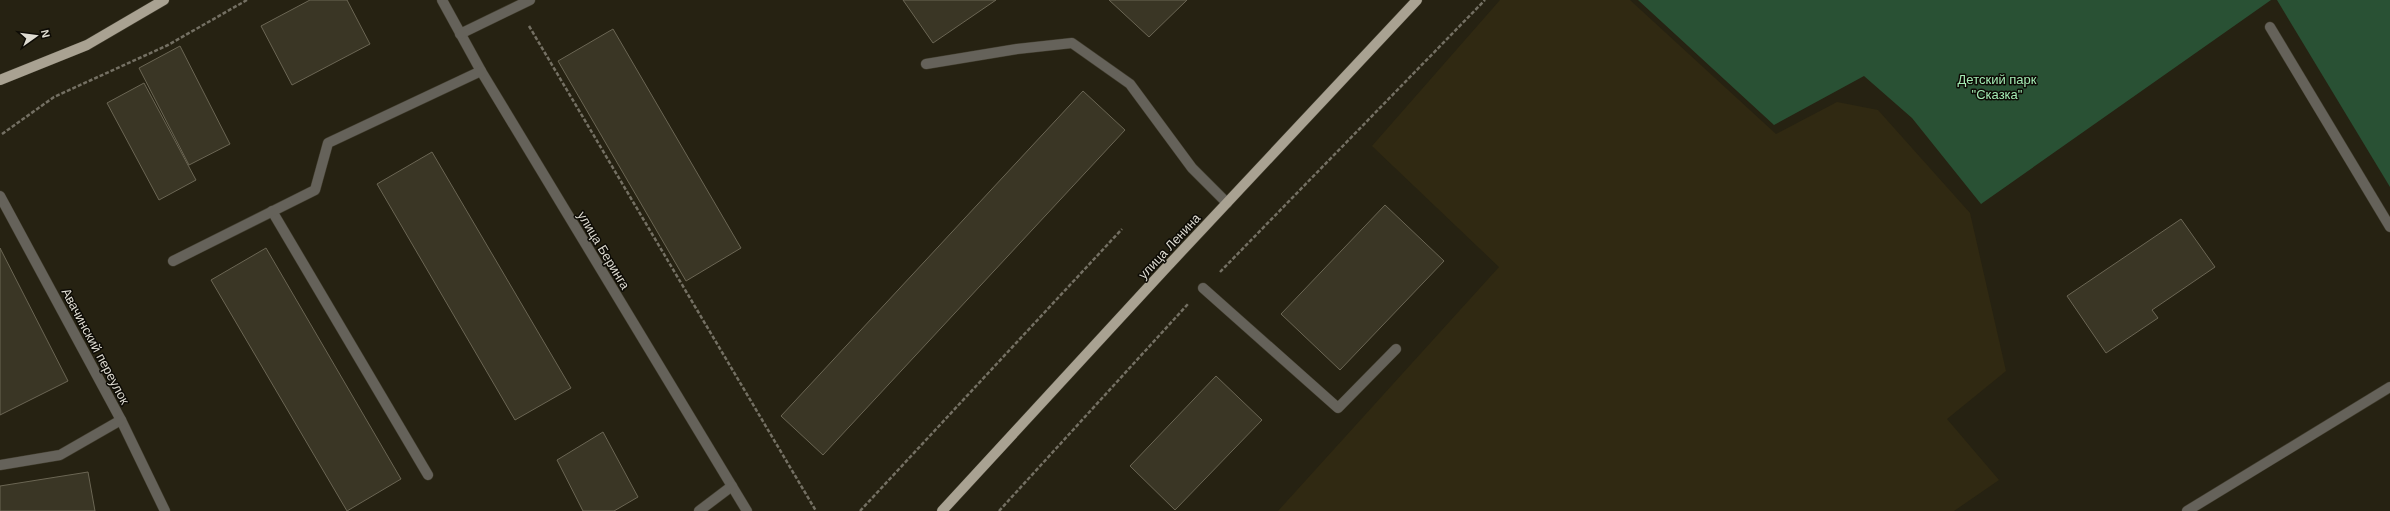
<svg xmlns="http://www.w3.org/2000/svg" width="2390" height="511" font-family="Arial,sans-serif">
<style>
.built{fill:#302912}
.green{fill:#295134}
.building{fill:#3a3625;stroke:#6b6654}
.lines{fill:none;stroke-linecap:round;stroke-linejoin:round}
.minor-casing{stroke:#403c2d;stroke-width:11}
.major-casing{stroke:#403c2d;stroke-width:11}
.path{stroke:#747063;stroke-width:2.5;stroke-dasharray:4 2;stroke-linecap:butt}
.minor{stroke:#65625a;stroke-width:10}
.major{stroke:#a9a292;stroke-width:10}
.labels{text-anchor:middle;stroke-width:3;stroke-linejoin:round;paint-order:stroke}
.park-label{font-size:13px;fill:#a3eab3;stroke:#0d0b05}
.street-label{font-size:13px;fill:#dedbd1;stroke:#0d0b05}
</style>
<rect width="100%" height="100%" fill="#262212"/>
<!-- built -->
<polygon class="built" points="1500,0 1630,0 1776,134 1837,102 1878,110 1970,213 2006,371 1947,419 1999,480 1954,511 1278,511 1499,267 1372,146"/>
<!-- green -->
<g class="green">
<polygon points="1638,0 2271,0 1981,204 1912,118 1864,76 1774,125"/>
<polygon points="2277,0 2390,0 2390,187"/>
</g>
<!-- building -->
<g class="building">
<polygon points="310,0 347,0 370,44 292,85 261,26"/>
<polygon points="903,0 996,0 933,43"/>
<polygon points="1109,0 1187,0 1149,37"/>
<polygon points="613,29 741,248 686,281 558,61"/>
<polygon points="180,46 230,144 189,165 139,68"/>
<polygon points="144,83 196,180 159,200 107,103"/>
<polygon points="1083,91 1125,130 823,455 781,416"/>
<polygon points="432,152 571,388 515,420 377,184"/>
<polygon points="1385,205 1444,261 1340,370 1281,314"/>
<polygon points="2181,219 2215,267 2152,310 2158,318 2106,353 2067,296"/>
<polygon points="0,248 68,381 0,415"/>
<polygon points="266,248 401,479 347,511 211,280"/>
<polygon points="1216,376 1262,420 1175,510 1130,466"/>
<polygon points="603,432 638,497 614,511 583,511 557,460"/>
<polygon points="88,472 95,511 0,511 0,486"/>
</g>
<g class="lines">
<defs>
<g id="minor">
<polyline points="442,0 481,71 747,511"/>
<polyline points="2270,27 2390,227"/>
<polyline points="460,34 530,0"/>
<polyline points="926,64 1017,49 1072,43 1130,84 1192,168 1227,203"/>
<polyline points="0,196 121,420 165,511"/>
<polyline points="272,211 428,475"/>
<polyline points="173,261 315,190 328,143 481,71"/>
<polyline points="1203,288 1338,408 1396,349"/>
<polyline points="0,465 60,455 121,420"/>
<polyline points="699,511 732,486"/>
<polyline points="2187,511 2390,387"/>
</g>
<g id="major">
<polyline points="0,80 87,45 164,0"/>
<polyline points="942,511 1164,270 1417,0"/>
</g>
</defs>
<!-- minor casing -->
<use href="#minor" class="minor-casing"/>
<!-- major casing -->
<use href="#major" class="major-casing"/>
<!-- path -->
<g class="path">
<polyline points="529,26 816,511"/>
<polyline points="2,134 54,97 168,45 247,0"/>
<polyline points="1220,272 1485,0"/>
<polyline points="860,511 1122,229"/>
<polyline points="999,511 1188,304"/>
</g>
<!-- minor -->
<use href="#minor" class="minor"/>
<!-- major -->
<use href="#major" class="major"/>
</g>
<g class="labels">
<!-- park labels -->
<g class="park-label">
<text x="1997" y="84">Детский парк<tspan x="1997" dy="15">"Сказка"</tspan></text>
</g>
<!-- street labels -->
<g class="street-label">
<text transform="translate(1169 246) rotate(-47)" y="5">улица Ленина</text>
<text transform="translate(604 250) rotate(59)" y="5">улица Беринга</text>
<text transform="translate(96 346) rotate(62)" y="5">Авачинский переулок</text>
</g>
</g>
<!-- north arrow -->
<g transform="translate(36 36) rotate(76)" stroke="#0d0b05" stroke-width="3" paint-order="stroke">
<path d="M0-3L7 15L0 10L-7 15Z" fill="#dedbd1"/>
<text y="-6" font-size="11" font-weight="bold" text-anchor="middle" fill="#dedbd1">N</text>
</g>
</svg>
